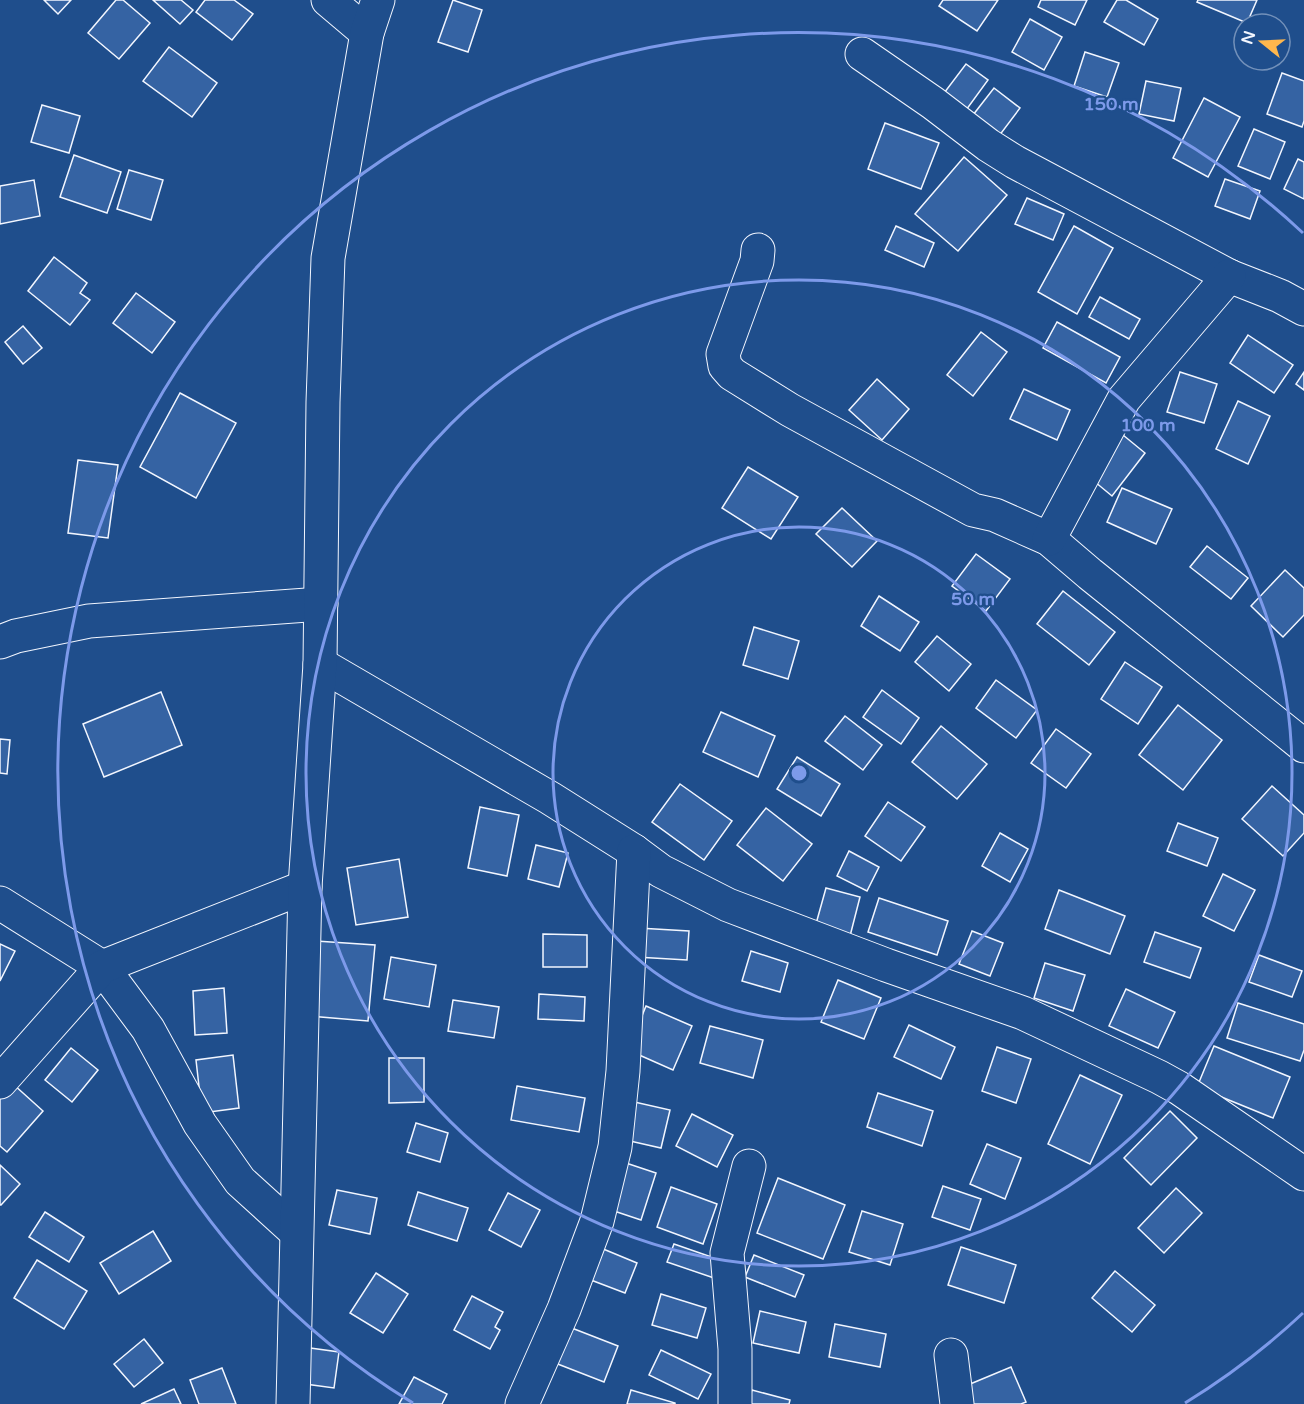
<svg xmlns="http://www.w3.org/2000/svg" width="1304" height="1404" font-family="'Varela Round',sans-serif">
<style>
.building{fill:#3563a3;stroke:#f2f6ff;stroke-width:1.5}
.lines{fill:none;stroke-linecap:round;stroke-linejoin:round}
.minor-casing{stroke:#f2f6ff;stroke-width:35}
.minor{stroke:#1f4e8c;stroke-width:33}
.ring{fill:none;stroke:#7d9aea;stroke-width:3}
.centre{fill:#7d9aea;stroke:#1f4e8c;stroke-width:3}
.ring-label{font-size:18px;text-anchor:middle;font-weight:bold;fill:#7d9aea;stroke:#1f4e8c;stroke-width:4.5;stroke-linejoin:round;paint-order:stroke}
</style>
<rect width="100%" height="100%" fill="#1f4e8c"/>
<!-- building -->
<g class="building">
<polygon points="44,0 71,0 58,14"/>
<polygon points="116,0 123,0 150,23 119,59 88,33"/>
<polygon points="153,0 181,0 193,10 180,24"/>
<polygon points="205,0 234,0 253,14 232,40 196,12"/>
<polygon points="453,0 482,10 468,52 438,42"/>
<polygon points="943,0 998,0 977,31 939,6"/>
<polygon points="1041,0 1087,0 1075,25 1038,7"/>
<polygon points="1117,0 1126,0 1158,19 1144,45 1104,22"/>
<polygon points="1198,0 1257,0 1247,23 1197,2"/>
<polygon points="1030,19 1062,37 1044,70 1012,52"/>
<polygon points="169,47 217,83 192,117 143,81"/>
<polygon points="1085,52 1119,63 1107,97 1074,86"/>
<polygon points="966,64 988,80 961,117 938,101"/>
<polygon points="1282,73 1304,81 1304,121 1302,127 1267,114"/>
<polygon points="1146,81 1181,88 1174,121 1139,114"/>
<polygon points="994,88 1020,108 999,136 973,115"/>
<polygon points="1204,98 1240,117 1208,177 1173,158"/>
<polygon points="42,105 80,116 69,153 31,142"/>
<polygon points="885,123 939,143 921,189 868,169"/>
<polygon points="1254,129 1285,142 1270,179 1238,166"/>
<polygon points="74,155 121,172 107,213 60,197"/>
<polygon points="964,157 1007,195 958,251 915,214"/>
<polygon points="1298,159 1304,162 1304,199 1284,189"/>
<polygon points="129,170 163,180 151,220 117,209"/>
<polygon points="1225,179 1260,191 1250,219 1215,206"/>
<polygon points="34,180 40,216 0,224 0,186"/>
<polygon points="1027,198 1064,214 1053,240 1015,224"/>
<polygon points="896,226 934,243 924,267 885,250"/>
<polygon points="1074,226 1113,248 1077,314 1038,292"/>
<polygon points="54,257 87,283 80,293 90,300 70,325 28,291"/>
<polygon points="136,293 175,322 152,353 113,323"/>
<polygon points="1100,297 1140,319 1129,339 1089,317"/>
<polygon points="1057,322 1120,357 1106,383 1043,348"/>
<polygon points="23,326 42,348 23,364 5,342"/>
<polygon points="981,332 1007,352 973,396 947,375"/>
<polygon points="1248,335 1293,365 1274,393 1230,363"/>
<polygon points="1180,372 1217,384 1204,423 1167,412"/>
<polygon points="1304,372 1304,390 1296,384"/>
<polygon points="877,379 909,409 882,440 849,410"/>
<polygon points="1024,389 1070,410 1057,440 1010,419"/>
<polygon points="180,393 236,423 196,498 140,467"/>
<polygon points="1238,401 1270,416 1248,464 1216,449"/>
<polygon points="1123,435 1145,453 1112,496 1089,477"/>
<polygon points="78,460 118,465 108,538 68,533"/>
<polygon points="748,467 798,497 771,539 722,508"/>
<polygon points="1122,488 1172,509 1156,544 1107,522"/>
<polygon points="842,508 877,541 852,567 816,534"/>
<polygon points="1207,546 1248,578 1231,599 1190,567"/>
<polygon points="976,554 1010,579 986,611 952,586"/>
<polygon points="1285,570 1304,588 1304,615 1283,637 1251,606"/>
<polygon points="1063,591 1115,632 1089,665 1037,624"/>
<polygon points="879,596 919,622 900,651 861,626"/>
<polygon points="754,627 799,641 788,679 743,665"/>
<polygon points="937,636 971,664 949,691 915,662"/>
<polygon points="1125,662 1162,687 1138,724 1101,699"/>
<polygon points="996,680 1037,710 1016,738 976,708"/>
<polygon points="882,690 919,718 901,744 863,717"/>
<polygon points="161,692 182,745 104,777 83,724"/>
<polygon points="1178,705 1222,740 1183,790 1139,755"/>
<polygon points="721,712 775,736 758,777 703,752"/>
<polygon points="845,716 882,745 863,770 825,741"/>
<polygon points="941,726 987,764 957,799 912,762"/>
<polygon points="1056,729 1091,754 1066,788 1031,763"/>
<polygon points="0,739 10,740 7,774 0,773"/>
<polygon points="797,757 840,784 821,816 777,789"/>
<polygon points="680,784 732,821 704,860 652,822"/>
<polygon points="1272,786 1304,815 1304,833 1283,856 1242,819"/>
<polygon points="888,802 925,827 901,861 865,836"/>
<polygon points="480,807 519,815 507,876 468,868"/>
<polygon points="766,808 812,844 783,881 737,845"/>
<polygon points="1178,823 1218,838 1207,866 1167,851"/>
<polygon points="1000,833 1028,849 1010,882 982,866"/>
<polygon points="536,845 568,853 559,887 528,879"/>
<polygon points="849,851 879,867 867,891 837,876"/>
<polygon points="399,859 408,917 356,925 347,868"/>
<polygon points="1223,874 1255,890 1234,931 1203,916"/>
<polygon points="826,888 860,897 849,940 814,931"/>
<polygon points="1059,890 1125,916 1110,954 1045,929"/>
<polygon points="879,898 948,921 937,955 868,932"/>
<polygon points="638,928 689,931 687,960 636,957"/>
<polygon points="972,931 1003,943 990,976 959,964"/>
<polygon points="1155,932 1201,948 1190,978 1144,962"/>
<polygon points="543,934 587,935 587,967 543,967"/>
<polygon points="316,941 375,945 368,1021 309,1016"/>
<polygon points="0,944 15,951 0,981"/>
<polygon points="751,951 788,963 780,992 742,981"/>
<polygon points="1259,955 1302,971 1292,997 1249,982"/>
<polygon points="391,957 436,965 429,1007 384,999"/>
<polygon points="1045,963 1085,975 1073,1011 1034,998"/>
<polygon points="838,980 881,998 864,1039 821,1022"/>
<polygon points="224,988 227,1033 195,1035 193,991"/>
<polygon points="1126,989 1175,1012 1158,1048 1109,1026"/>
<polygon points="539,994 585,997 584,1021 538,1019"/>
<polygon points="453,1000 499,1007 494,1038 448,1031"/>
<polygon points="1238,1003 1304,1024 1304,1050 1300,1061 1227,1038"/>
<polygon points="646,1006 692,1026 673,1070 628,1050"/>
<polygon points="909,1025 955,1047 941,1079 894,1057"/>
<polygon points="710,1026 763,1040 753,1078 700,1063"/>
<polygon points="1214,1046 1290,1077 1273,1118 1197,1087"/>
<polygon points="997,1047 1031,1059 1016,1103 982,1091"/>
<polygon points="71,1048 98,1070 72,1102 45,1080"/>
<polygon points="233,1055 239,1108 202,1113 196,1060"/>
<polygon points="389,1058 424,1058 424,1102 389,1103"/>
<polygon points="1080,1075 1122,1095 1090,1164 1048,1144"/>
<polygon points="13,1084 43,1111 7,1152 0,1146 0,1099"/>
<polygon points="517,1086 585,1098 579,1132 511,1120"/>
<polygon points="878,1093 933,1111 922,1146 867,1127"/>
<polygon points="630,1101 670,1110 661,1148 621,1139"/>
<polygon points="1170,1111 1197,1138 1151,1185 1124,1158"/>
<polygon points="692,1114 733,1135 717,1167 676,1146"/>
<polygon points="416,1123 448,1133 440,1162 407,1152"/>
<polygon points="987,1144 1021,1158 1005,1199 970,1184"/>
<polygon points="620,1161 656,1173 641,1220 605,1208"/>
<polygon points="0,1165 20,1184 1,1205 0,1205"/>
<polygon points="778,1178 845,1205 823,1259 757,1233"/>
<polygon points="943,1186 981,1199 970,1230 932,1217"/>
<polygon points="671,1187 717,1204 703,1244 657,1227"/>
<polygon points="1176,1188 1202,1213 1164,1253 1138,1228"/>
<polygon points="337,1190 377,1198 370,1234 329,1225"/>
<polygon points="418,1192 468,1208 457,1241 408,1225"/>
<polygon points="508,1193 540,1210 521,1247 489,1230"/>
<polygon points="862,1211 903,1224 890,1265 849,1252"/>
<polygon points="45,1212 84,1237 69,1262 29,1237"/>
<polygon points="153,1231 171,1261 119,1294 100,1263"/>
<polygon points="674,1244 720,1260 714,1278 667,1262"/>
<polygon points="596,1246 637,1263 625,1293 583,1277"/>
<polygon points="961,1247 1016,1265 1004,1303 948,1285"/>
<polygon points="754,1255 804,1275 795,1297 745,1277"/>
<polygon points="37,1260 87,1291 64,1329 14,1298"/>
<polygon points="1115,1271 1155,1305 1132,1332 1092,1298"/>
<polygon points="376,1273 408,1294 383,1333 350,1313"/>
<polygon points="661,1294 706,1308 697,1338 652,1325"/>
<polygon points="472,1296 503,1312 495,1327 500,1330 490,1349 454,1330"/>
<polygon points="760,1311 806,1322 799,1353 753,1343"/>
<polygon points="835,1324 886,1334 880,1367 829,1357"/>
<polygon points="564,1325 618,1346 604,1382 550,1361"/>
<polygon points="144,1339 163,1363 134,1387 114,1364"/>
<polygon points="303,1347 339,1352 334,1388 298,1383"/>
<polygon points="661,1350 711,1374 698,1399 649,1375"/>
<polygon points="1011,1367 1026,1402 1021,1404 970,1404 963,1387"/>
<polygon points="222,1368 236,1404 199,1404 190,1380"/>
<polygon points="414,1377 447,1394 442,1404 399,1404"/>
<polygon points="174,1389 181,1404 141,1404"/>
<polygon points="631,1390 675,1403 675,1404 627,1404"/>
<polygon points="752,1390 790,1400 789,1404 748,1404"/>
</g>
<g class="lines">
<defs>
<g id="minor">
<polyline points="328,0 367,33"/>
<polyline points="862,54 933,103 988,145 1015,162 1229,276 1280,296 1304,309"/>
<polyline points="758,250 757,261 723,354 725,366 732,374 790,410 973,510 995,515 1049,539 1090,574 1304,746"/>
<polyline points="1049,539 1124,399 1229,276"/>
<polyline points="0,642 16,636 89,621 321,604"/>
<polyline points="320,664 550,798 634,851 661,871 728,905 886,965 1023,1013 1159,1077 1179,1088 1304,1174"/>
<polyline points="0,903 102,967 148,1029 200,1124 240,1181 295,1231"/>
<polyline points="0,1082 102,967 305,887"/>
<polyline points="951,1355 957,1404"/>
<polyline points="293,1404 305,887 320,664 323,402 328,258 367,33 378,0"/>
<polyline points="522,1404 564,1309 597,1221 615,1147 623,1071 634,851"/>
<polyline points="735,1404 735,1349 727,1253 749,1166"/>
</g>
</defs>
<!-- minor casing -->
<use href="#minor" class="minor-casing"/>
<!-- minor -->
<use href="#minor" class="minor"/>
</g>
<!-- distance rings -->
<g class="ring">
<circle cx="799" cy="773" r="246"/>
<circle cx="799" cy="773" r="493"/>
<path d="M1303 1313A739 739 0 0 1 1185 1403M413 1403A739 739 0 1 1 1303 233"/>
</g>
<circle cx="799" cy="773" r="9" class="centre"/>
<g class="ring-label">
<text x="1111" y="110">150 m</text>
<text x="1148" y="431">100 m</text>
<text x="973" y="605">50 m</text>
</g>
<!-- north arrow -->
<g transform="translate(1262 42) rotate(288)"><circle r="28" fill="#1f4e8c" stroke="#7391ba" stroke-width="1.5"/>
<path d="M0-4.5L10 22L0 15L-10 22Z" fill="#ffb74d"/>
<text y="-9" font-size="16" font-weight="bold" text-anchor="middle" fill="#f2f6ff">N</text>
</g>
</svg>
